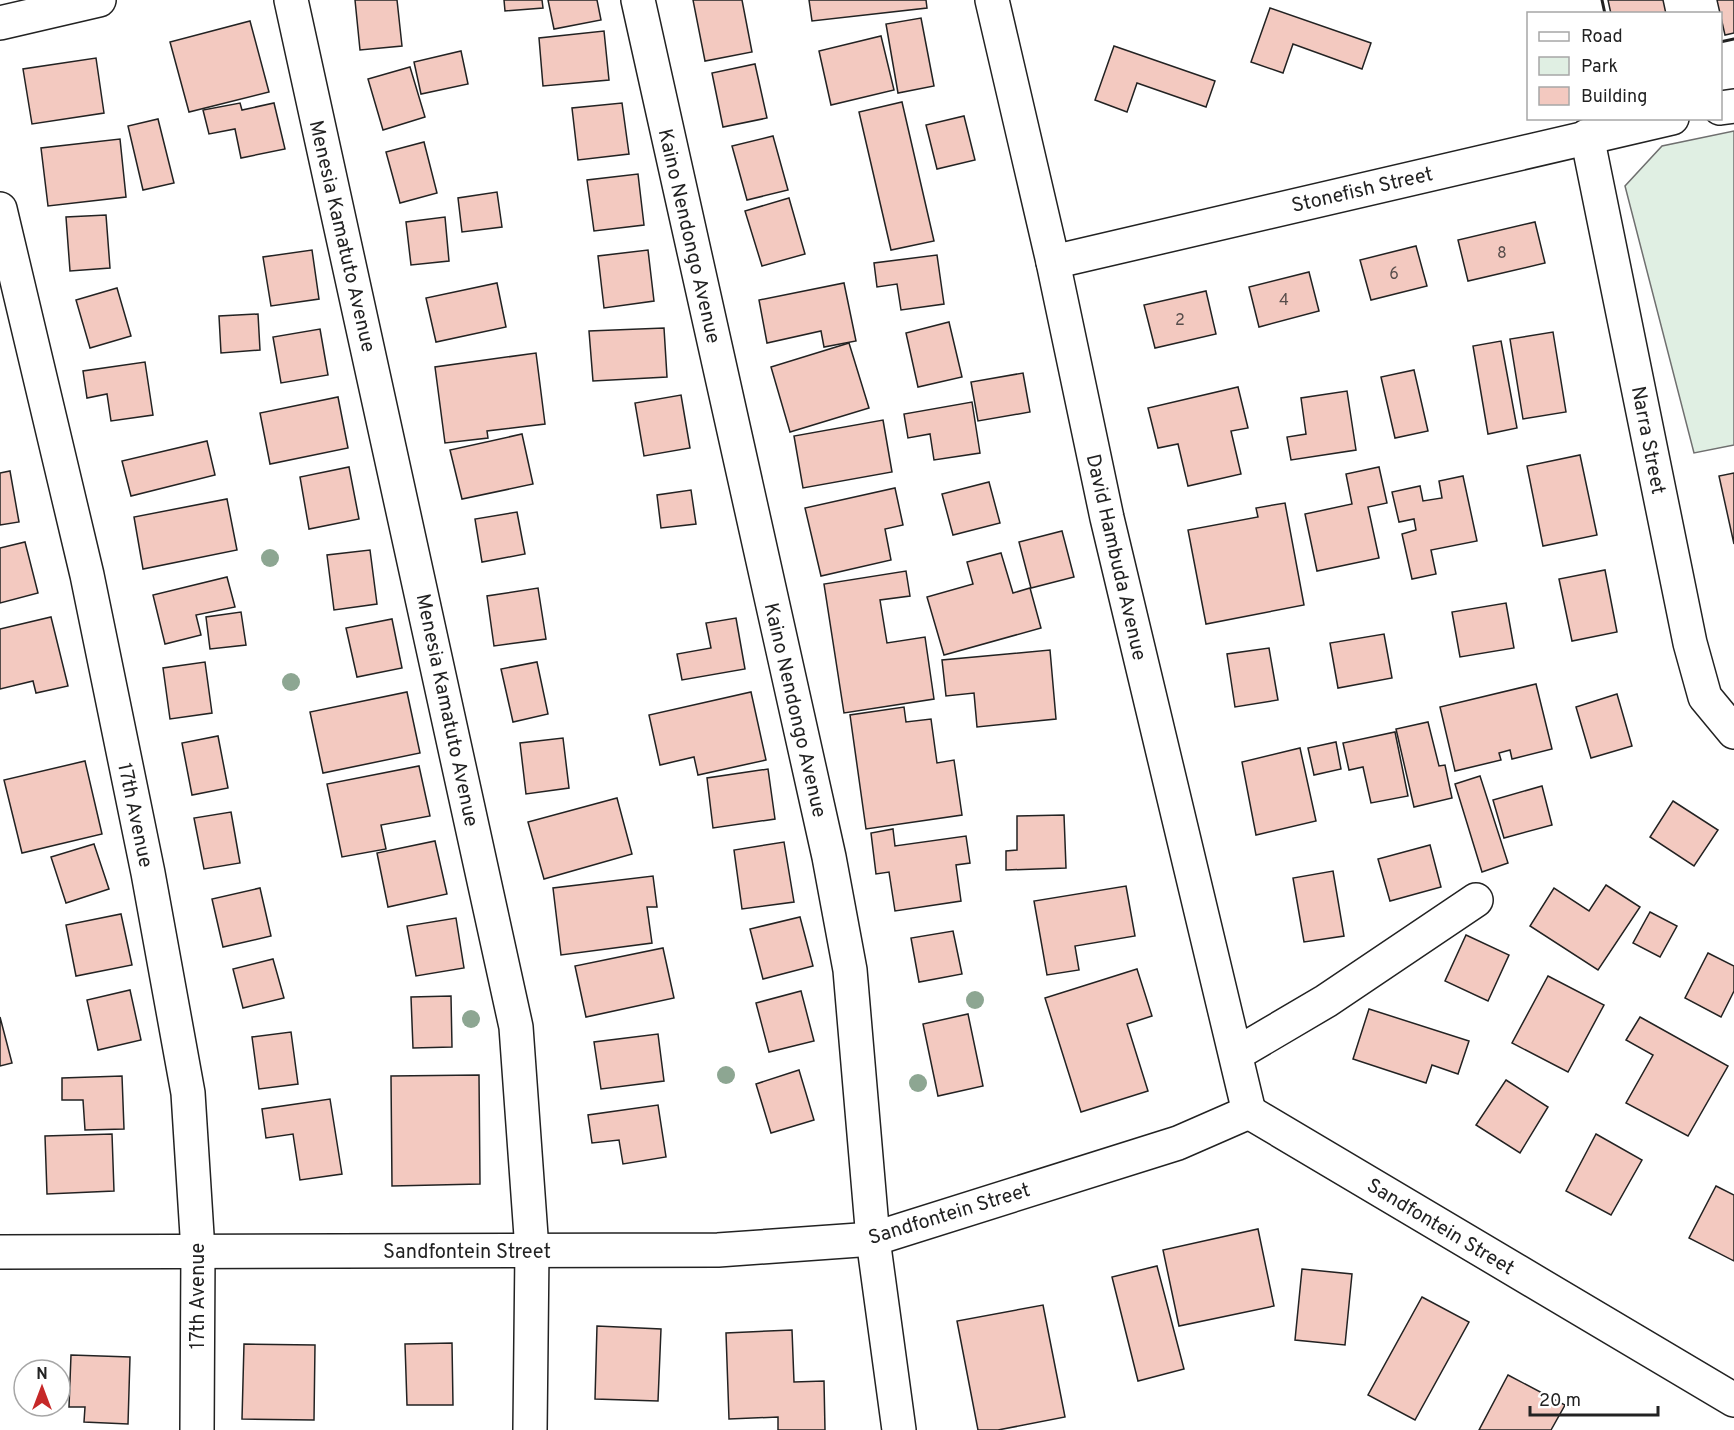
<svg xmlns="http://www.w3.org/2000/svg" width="1734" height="1430" font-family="Overpass,sans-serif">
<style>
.green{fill:#e0efe3;stroke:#6f6f6f;stroke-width:1.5}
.building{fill:#f3c9c0;stroke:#222;stroke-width:1.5}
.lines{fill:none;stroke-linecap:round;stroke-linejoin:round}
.minor-casing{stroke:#222;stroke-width:36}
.minor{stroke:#fff;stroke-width:33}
.wall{stroke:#222;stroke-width:3}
.tree{fill:#8da692}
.labels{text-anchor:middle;stroke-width:4.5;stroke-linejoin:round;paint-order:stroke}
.number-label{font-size:16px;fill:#564c4a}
.street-label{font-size:20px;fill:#222;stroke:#fff}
</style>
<rect width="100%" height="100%" fill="#fff"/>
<!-- green -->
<polygon class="green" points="1734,131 1734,445 1694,453 1625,186 1662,146"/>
<!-- building -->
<g class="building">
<polygon points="355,0 397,0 402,46 360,50"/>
<polygon points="504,0 542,0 543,8 505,11"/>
<polygon points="548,0 597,0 601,20 554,29"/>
<polygon points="693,0 742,0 752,52 705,61"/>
<polygon points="809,0 926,0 927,8 812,21"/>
<polygon points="1608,0 1663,0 1666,14 1611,14"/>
<polygon points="1717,0 1734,0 1734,33 1725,35"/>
<polygon points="1270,8 1371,43 1362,69 1293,44 1283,73 1251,62"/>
<polygon points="921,18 934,86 898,93 886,24"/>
<polygon points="250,21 269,92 189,112 170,42"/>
<polygon points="604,31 609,80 543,86 539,38"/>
<polygon points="881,36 894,90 831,105 819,51"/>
<polygon points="1114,46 1215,81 1206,107 1137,83 1127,112 1095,100"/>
<polygon points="461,51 468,84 421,94 414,62"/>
<polygon points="96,58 104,113 32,124 23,69"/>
<polygon points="755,64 767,118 723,127 712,73"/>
<polygon points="410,67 425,117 383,130 368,79"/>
<polygon points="902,102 934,241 891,250 859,112"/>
<polygon points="240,103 242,110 274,103 285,149 241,158 235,129 209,134 203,110"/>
<polygon points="622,103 629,154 578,160 572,108"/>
<polygon points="964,116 975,160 937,169 926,125"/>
<polygon points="158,119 174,183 143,190 128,126"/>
<polygon points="773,136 788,190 747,200 732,146"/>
<polygon points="120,139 126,197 48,206 41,148"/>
<polygon points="424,142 437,193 400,203 386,152"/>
<polygon points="638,174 644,225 594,231 587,180"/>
<polygon points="497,192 502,227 462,232 458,198"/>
<polygon points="789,198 805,254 762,266 745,211"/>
<polygon points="106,215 110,268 70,271 66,217"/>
<polygon points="445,217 449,261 411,265 406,222"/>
<polygon points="1535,222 1545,263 1468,281 1458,240"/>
<polygon points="1416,246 1427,286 1371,300 1360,260"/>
<polygon points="312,250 319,299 271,306 263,257"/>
<polygon points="648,250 654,301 604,308 598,256"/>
<polygon points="937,255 944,304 901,310 897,284 877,287 874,263"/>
<polygon points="1309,272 1319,311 1259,327 1249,287"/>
<polygon points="497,283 506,327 436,342 426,298"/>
<polygon points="844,283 856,341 824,347 821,331 767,343 759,300"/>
<polygon points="117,288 131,336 90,348 76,300"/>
<polygon points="1206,291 1216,334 1155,348 1144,305"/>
<polygon points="258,314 260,350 221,353 219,316"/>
<polygon points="949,322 962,377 918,387 906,333"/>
<polygon points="664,328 667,377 593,381 589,331"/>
<polygon points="320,329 328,375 281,383 273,337"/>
<polygon points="1553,332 1566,412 1523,419 1510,339"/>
<polygon points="1501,341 1517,428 1488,434 1473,346"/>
<polygon points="849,343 869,408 790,432 771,367"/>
<polygon points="536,353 545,424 487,431 488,438 445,443 435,367"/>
<polygon points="145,362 153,415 111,421 107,394 87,398 83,371"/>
<polygon points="1414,370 1428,431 1395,438 1381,377"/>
<polygon points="1023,373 1030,412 978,421 971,382"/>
<polygon points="1238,387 1248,428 1231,431 1241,474 1188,486 1178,444 1158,448 1148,408"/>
<polygon points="1347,391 1356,450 1291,460 1287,437 1306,434 1301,398"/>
<polygon points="681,395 690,448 644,456 635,403"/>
<polygon points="338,397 348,448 270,464 260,413"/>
<polygon points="972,402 980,453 934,460 930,434 908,438 904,414"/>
<polygon points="883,420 892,472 803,488 794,436"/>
<polygon points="522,434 533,484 462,499 450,450"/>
<polygon points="207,441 215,475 131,496 122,461"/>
<polygon points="1580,455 1597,535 1543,546 1527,466"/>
<polygon points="349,467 359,519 309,529 300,477"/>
<polygon points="1379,467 1387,503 1368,507 1379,558 1317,571 1305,514 1352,504 1346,474"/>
<polygon points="10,471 19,522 0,525 0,473"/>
<polygon points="1734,473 1734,544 1719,476"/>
<polygon points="1463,476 1477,541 1431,550 1436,574 1412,579 1402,534 1416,530 1414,519 1399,522 1392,492 1420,486 1423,501 1442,498 1439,481"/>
<polygon points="989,482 1000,523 953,535 942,494"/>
<polygon points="895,488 903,525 885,529 891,560 821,576 805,508"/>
<polygon points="691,490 696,524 661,528 657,495"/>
<polygon points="227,499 237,550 143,569 134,517"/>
<polygon points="1285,503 1304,605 1206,624 1188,530 1258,517 1256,508"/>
<polygon points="517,512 525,554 482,562 475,519"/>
<polygon points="1062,531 1074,577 1031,588 1019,542"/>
<polygon points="25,542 38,593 0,603 0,548"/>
<polygon points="370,550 377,604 334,610 327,555"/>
<polygon points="1001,553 1013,593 1030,588 1041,628 944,655 927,597 973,584 967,562"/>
<polygon points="1605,570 1617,632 1572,641 1559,579"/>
<polygon points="906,571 910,596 880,600 887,643 925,637 934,699 844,713 824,584"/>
<polygon points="227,577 235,607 196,615 201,635 165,644 153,595"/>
<polygon points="538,588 546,639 494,646 487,596"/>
<polygon points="1506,603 1514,648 1460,657 1452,612"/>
<polygon points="241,612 246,645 210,649 206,617"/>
<polygon points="51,617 68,686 36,693 33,681 0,689 0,629"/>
<polygon points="736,618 745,669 682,680 677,654 711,648 706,623"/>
<polygon points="392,619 402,668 357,677 346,628"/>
<polygon points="1384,634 1392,678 1338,688 1330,643"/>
<polygon points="1269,648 1278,700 1235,707 1227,654"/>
<polygon points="1050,650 1056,719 977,727 974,693 946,696 942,660"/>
<polygon points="205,662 212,713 170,719 163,668"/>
<polygon points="537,662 548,714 513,722 501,669"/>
<polygon points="1536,684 1552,749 1512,759 1510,750 1499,753 1501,760 1455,771 1440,707"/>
<polygon points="407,692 420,753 323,773 310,712"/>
<polygon points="751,692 766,760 698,775 694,757 660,765 649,715"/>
<polygon points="1617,694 1632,746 1591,758 1576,707"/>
<polygon points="904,707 906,722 931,719 937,763 954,760 962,815 866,829 850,715"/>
<polygon points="1428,722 1439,766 1445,765 1452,798 1414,807 1396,729"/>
<polygon points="1395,732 1408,796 1371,803 1363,767 1349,770 1343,743"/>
<polygon points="218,736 228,788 192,795 182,743"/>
<polygon points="563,738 569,788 526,794 520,743"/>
<polygon points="1336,742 1341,769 1314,775 1308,748"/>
<polygon points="1300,748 1316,821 1256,835 1242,762"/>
<polygon points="85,761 102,834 22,853 4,780"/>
<polygon points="419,766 430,816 381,825 386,849 342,857 327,784"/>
<polygon points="768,769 775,819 713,828 707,778"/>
<polygon points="1480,776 1508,863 1482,872 1455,784"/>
<polygon points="1542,786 1552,825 1504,838 1493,800"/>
<polygon points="617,798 632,854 544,879 528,822"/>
<polygon points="1673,801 1718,830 1694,866 1650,837"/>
<polygon points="231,812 240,863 204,869 194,818"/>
<polygon points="1064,815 1066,868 1006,870 1006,851 1017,850 1017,816"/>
<polygon points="893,829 895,846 966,836 970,863 956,865 961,901 895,911 889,872 876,874 871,833"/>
<polygon points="435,841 447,894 388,907 377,853"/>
<polygon points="784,842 794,902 742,909 734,850"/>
<polygon points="94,844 109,889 66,903 51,857"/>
<polygon points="1430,845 1441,887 1390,901 1378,859"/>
<polygon points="1333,871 1344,936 1304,942 1293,878"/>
<polygon points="653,876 657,907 647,907 652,943 561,955 553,888"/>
<polygon points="1606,885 1640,907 1598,970 1530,926 1554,888 1589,911"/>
<polygon points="1126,886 1135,936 1075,946 1079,970 1047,975 1034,901"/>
<polygon points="260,888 271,936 223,947 212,899"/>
<polygon points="1650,912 1677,926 1660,957 1633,943"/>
<polygon points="121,914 132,965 76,976 66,925"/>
<polygon points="800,917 813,966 763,979 750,929"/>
<polygon points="456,918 464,968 416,976 407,926"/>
<polygon points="953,931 962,974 919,982 911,938"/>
<polygon points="1466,935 1509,955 1488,1001 1445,981"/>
<polygon points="663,948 674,998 586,1017 575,966"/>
<polygon points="1708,953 1734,966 1734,991 1721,1017 1685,998"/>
<polygon points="273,959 284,998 243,1008 233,969"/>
<polygon points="1137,969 1152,1016 1127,1024 1148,1091 1081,1112 1045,998"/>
<polygon points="1548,976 1604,1005 1568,1072 1512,1043"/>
<polygon points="130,990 141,1040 98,1050 87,1000"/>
<polygon points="801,991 814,1041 769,1052 756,1003"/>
<polygon points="451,996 452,1047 413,1048 411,997"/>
<polygon points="1369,1009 1469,1041 1458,1074 1432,1065 1426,1083 1353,1059"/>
<polygon points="968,1014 983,1086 938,1096 923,1024"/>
<polygon points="0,1017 12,1063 0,1066"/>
<polygon points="1640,1017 1728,1066 1688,1136 1626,1103 1653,1055 1626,1040"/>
<polygon points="291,1032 298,1084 259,1089 252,1037"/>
<polygon points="658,1034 664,1081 601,1089 594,1042"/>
<polygon points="799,1070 814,1120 771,1133 756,1084"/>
<polygon points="479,1075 480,1184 392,1186 391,1076"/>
<polygon points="122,1076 124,1129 85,1130 83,1100 62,1100 62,1078"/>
<polygon points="1506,1080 1548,1107 1520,1153 1476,1125"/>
<polygon points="330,1099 342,1174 300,1180 293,1134 266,1138 262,1109"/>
<polygon points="658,1105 666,1157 623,1164 619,1140 592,1143 588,1115"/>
<polygon points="112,1134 114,1191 47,1194 45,1136"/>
<polygon points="1596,1134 1642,1160 1611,1215 1566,1191"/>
<polygon points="1716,1186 1734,1195 1734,1261 1689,1238"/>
<polygon points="1258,1229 1274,1306 1179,1326 1163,1250"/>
<polygon points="1157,1266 1184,1369 1138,1381 1112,1277"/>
<polygon points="1302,1269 1352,1274 1345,1345 1295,1340"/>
<polygon points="1422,1297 1469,1322 1415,1420 1368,1395"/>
<polygon points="1043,1305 1065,1417 998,1430 978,1430 957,1321"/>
<polygon points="597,1326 661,1329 658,1401 595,1399"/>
<polygon points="792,1330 794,1382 824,1381 825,1430 778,1430 778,1417 729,1419 726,1333"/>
<polygon points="452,1343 453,1405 407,1405 405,1344"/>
<polygon points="244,1344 315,1345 314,1420 242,1419"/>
<polygon points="71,1355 130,1357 128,1424 84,1422 85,1407 69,1407"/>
<polygon points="1508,1375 1565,1405 1551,1430 1479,1430"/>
</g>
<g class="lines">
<defs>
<g id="minor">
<polyline points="291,0 516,1027 532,1250 530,1430"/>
<polyline points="638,0 829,857 850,970 873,1239 899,1430"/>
<polyline points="992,0 1053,262 1107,518 1249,1112"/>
<polyline points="0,23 99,0"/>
<polyline points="1720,108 1734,106"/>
<polyline points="1587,136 1690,643 1705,697 1734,732"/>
<polyline points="0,209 87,575 148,873 188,1093 198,1251 197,1430"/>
<polyline points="1053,262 1672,118"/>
<polyline points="1236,1054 1326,1001 1476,900"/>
<polyline points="1249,1112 1734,1400"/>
<polyline points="0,1252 718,1250 873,1239 1178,1143 1249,1112"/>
</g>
</defs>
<!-- minor casing -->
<use href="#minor" class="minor-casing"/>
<!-- minor -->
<use href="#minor" class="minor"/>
<!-- wall -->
<g class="wall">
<polyline points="1602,0 1605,14"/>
<polyline points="1720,42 1734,39"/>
</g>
</g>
<!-- trees -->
<g class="tree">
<circle cx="270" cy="558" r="9"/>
<circle cx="291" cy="682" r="9"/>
<circle cx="975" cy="1000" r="9"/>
<circle cx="471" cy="1019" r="9"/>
<circle cx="726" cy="1075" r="9"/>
<circle cx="918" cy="1083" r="9"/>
</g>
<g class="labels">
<!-- number labels -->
<g class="number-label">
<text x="1502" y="258">8</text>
<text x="1394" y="279">6</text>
<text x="1284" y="305">4</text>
<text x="1180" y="325">2</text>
</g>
<!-- street labels -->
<g class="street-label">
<text transform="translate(1362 189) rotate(-13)" y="7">Stonefish Street</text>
<text transform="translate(343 236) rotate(77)" y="7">Menesia Kamatuto Avenue</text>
<text transform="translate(690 236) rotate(77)" y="7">Kaino Nendongo Avenue</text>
<text transform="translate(1649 440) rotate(79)" y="7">Narra Street</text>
<text transform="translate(1117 557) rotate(77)" y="7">David Hambuda Avenue</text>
<text transform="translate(448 710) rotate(78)" y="7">Menesia Kamatuto Avenue</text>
<text transform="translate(796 710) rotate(77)" y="7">Kaino Nendongo Avenue</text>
<text transform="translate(136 815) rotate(78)" y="7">17th Avenue</text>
<text transform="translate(949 1213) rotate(-17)" y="7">Sandfontein Street</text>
<text transform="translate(1441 1226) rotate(31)" y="7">Sandfontein Street</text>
<text x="467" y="1258">Sandfontein Street</text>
<text transform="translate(197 1296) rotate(-90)" y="7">17th Avenue</text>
</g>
</g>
<!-- legend -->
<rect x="1527" y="12" width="195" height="108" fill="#ffffff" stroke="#a7a7a7" stroke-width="1.5"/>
<rect x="1539" y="32" width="30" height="9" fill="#ffffff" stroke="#a7a7a7" stroke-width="1.5"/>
<text x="1581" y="42" font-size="18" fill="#222222">Road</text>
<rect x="1539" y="57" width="30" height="18" fill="#e0efe3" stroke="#a7a7a7" stroke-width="1.5"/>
<text x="1581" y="72" font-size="18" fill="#222222">Park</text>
<rect x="1539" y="87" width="30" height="18" fill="#f3c9c0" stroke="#a7a7a7" stroke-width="1.5"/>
<text x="1581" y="102" font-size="18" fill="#222222">Building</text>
<!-- north arrow -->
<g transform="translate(42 1388)"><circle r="28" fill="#ffffff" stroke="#a7a7a7" stroke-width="1.5"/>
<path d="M0-4.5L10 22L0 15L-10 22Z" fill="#c62828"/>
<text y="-9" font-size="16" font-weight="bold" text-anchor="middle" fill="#222222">N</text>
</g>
<!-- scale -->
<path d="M1530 1406v9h128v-9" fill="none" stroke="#222222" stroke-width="3"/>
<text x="1539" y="1406" font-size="18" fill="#222222" stroke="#ffffff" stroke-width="4.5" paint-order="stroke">20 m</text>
</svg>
